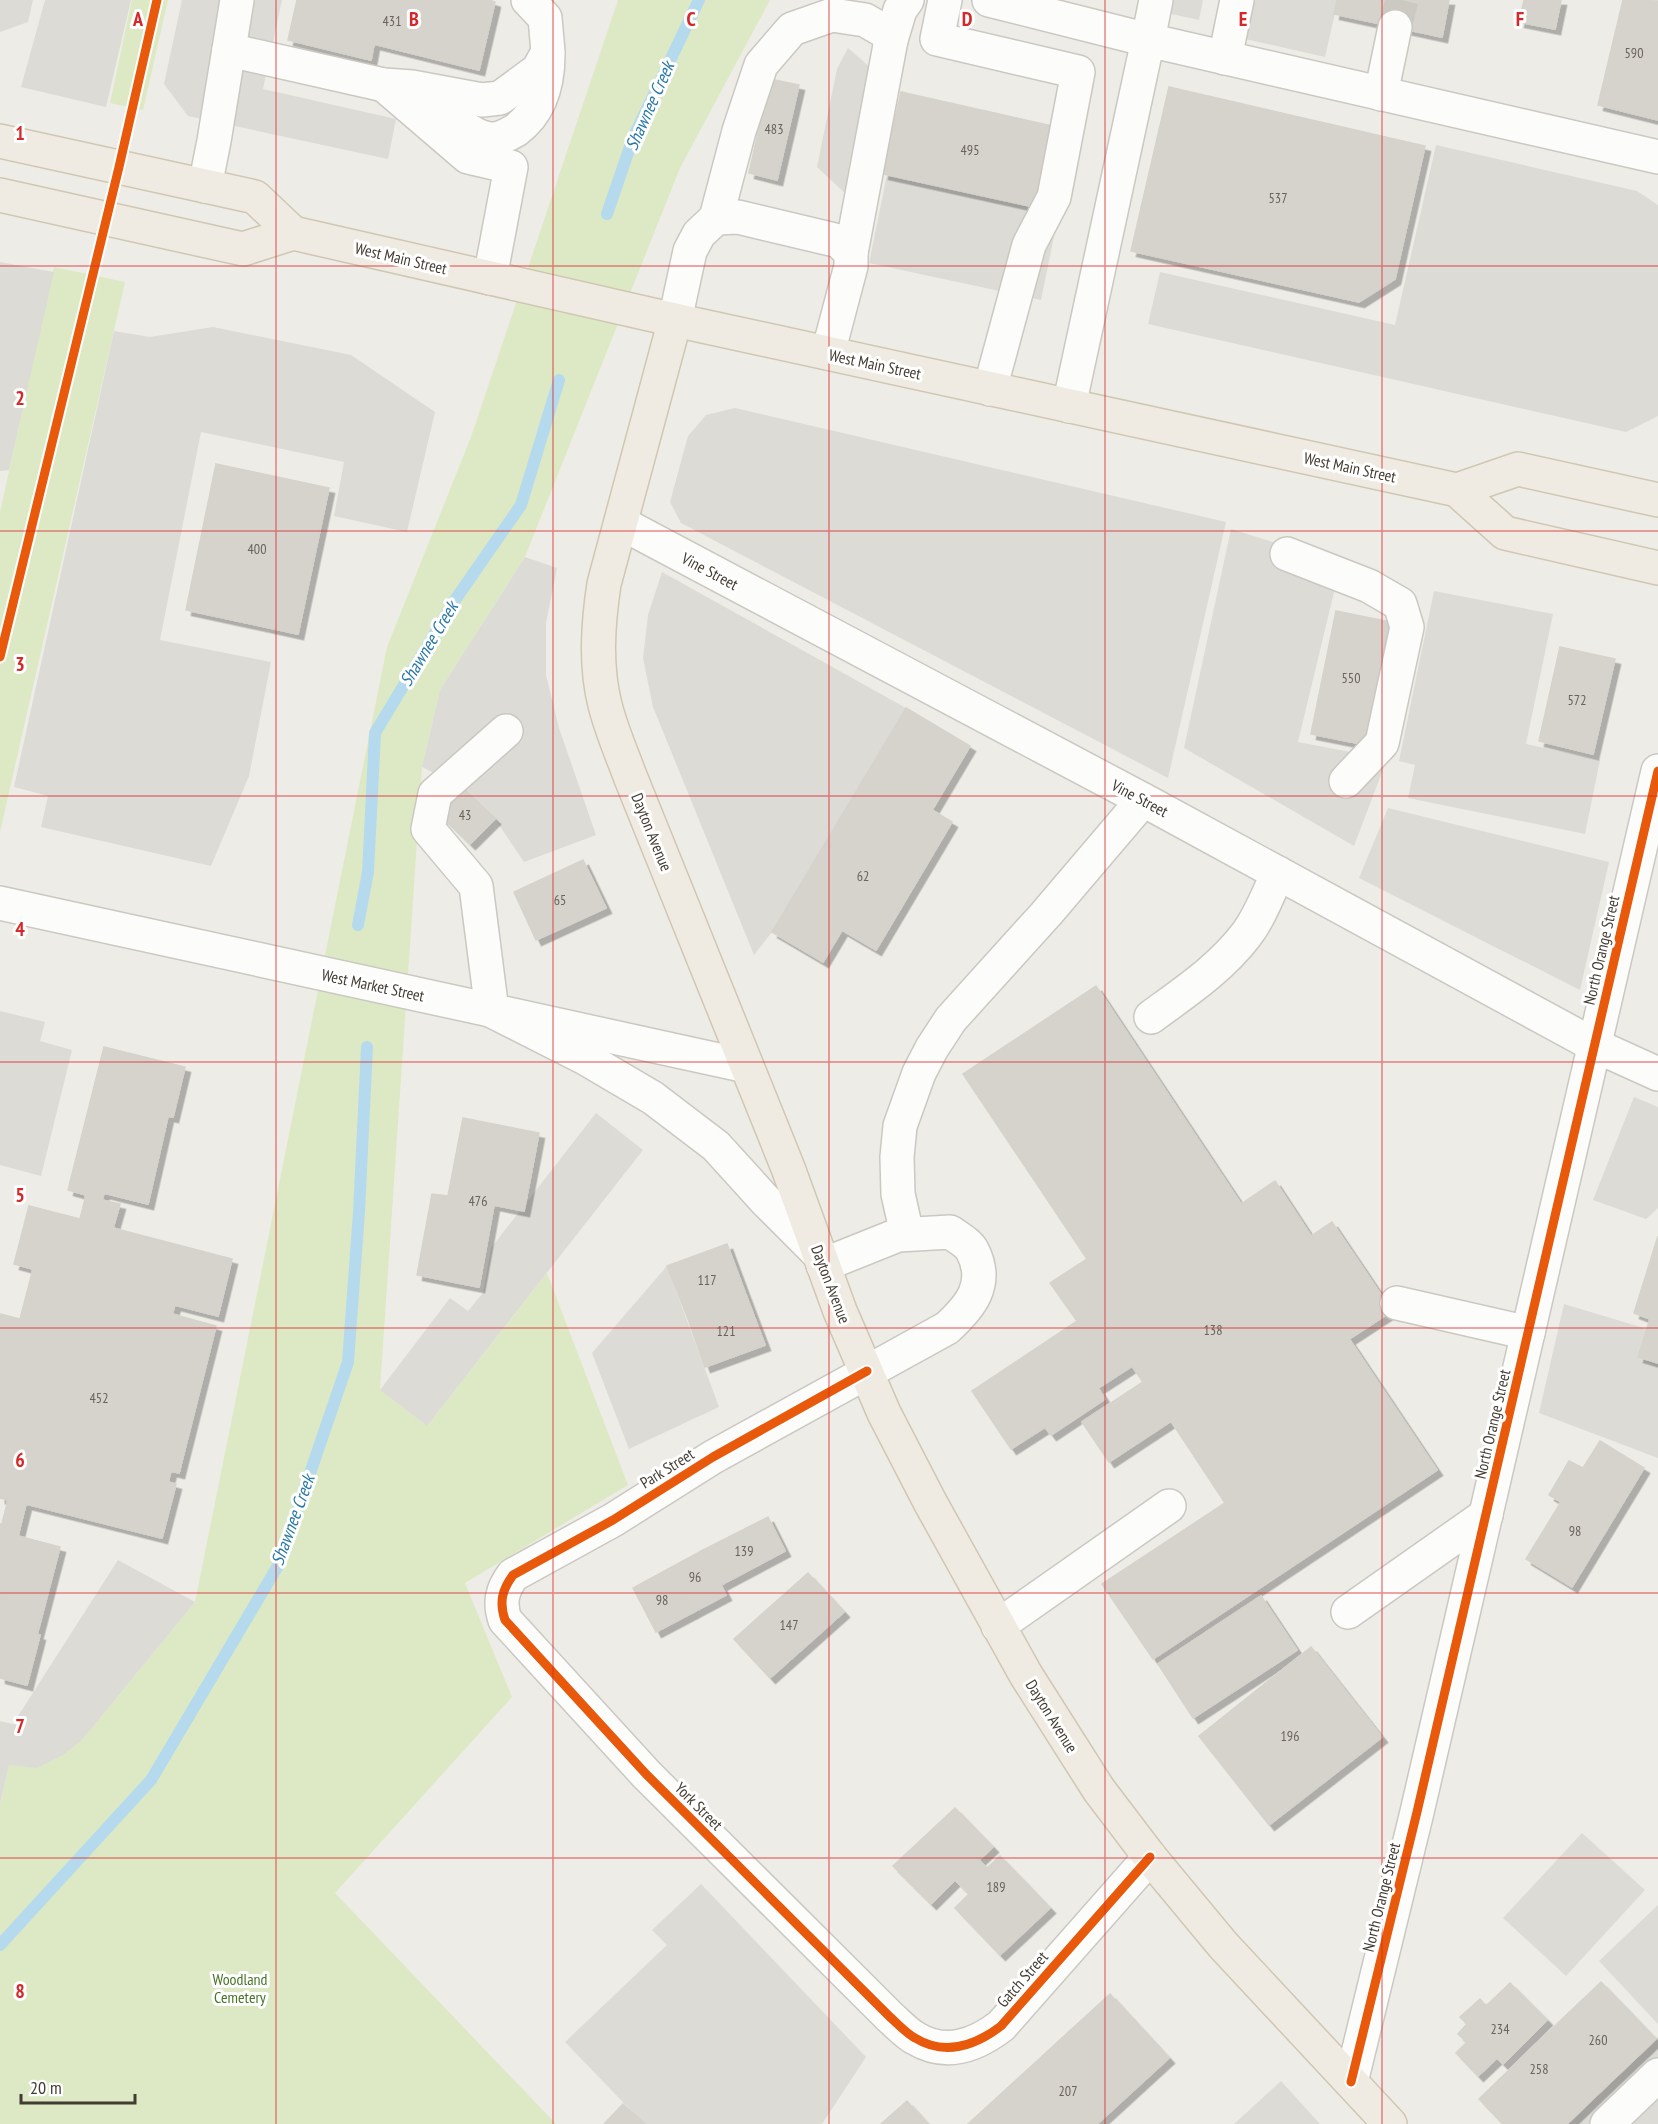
<svg xmlns="http://www.w3.org/2000/svg" width="1658" height="2124" font-family="'PT Sans Narrow',sans-serif">
<style>
.green{fill:#dde9c5}
.parking{fill:#dddbd6}
.lines{fill:none;stroke-linecap:round;stroke-linejoin:round}
.stream{stroke:#b5daed;stroke-width:12}
.building{fill:#d6d3cd;stroke:#d6d2cc;stroke-width:1.5;filter:url(#shadow)}
.minor-tunnel{stroke:#ccc9c2;stroke-width:33;stroke-dasharray:33 16;stroke-linecap:butt}
.minor-casing{stroke:#cbc8c2;stroke-width:36}
.major-casing{stroke:#d0c7b3;stroke-width:36}
.minor{stroke:#fcfcfb;stroke-width:33}
.major{stroke:#f0ebe2;stroke-width:33}
.cycleway-casing{stroke:#fff;stroke-width:13}
.cycleway{stroke:#e8590c;stroke-width:9}
.grid{fill:none;stroke:#d62828;stroke-width:1.5;stroke-opacity:0.55}
.labels{text-anchor:middle;stroke-width:6;stroke-linejoin:round;paint-order:stroke}
.number-label{font-size:14px;fill:#69635b}
.street-label{font-size:16px;fill:#433c33;stroke:#fff}
.park-label{font-size:16px;fill:#487527;stroke:#fff}
.water-label{font-size:18px;font-style:italic;fill:#2b79a8;stroke:#fff}
.grid-label{font-size:20px;text-anchor:middle;font-weight:bold;fill:#d62828;stroke:#fff;stroke-width:6;stroke-linejoin:round;paint-order:stroke}
</style>
<defs>
<filter id="shadow"><feDropShadow dx="5.5" dy="5.5" stdDeviation="0" flood-color="#0004"/></filter>
</defs>
<rect width="100%" height="100%" fill="#eeece6"/>
<!-- green -->
<g class="green">
<polygon points="132,0 168,0 143,110 110,103"/>
<polygon points="618,0 770,0 680,168 525,557 440,690 422,767 380,1390 427,1426 547,1273 628,1485 465,1583 512,1697 335,1893 556,2124 0,2124 0,1804 9,1765 82,1740 195,1602 387,647 471,437"/>
<polygon points="54,267 125,282 0,832 0,512"/>
</g>
<!-- parking -->
<g class="parking">
<polygon points="0,0 33,0 28,22 0,32"/>
<polygon points="45,0 131,0 106,107 21,87"/>
<polygon points="182,0 282,0 263,89 396,119 388,159 188,116 164,84"/>
<polygon points="1170,0 1203,0 1199,20 1167,13"/>
<polygon points="1222,0 1338,0 1325,57 1214,32"/>
<polygon points="848,48 872,69 848,196 817,167 837,69"/>
<polygon points="1436,145 1637,191 1658,205 1658,416 1626,432 1148,324 1160,272 1395,325"/>
<polygon points="887,175 1059,212 1041,300 869,263"/>
<polygon points="0,262 54,272 9,470 0,471"/>
<polygon points="213,327 351,355 435,412 407,532 334,516 344,462 201,432 160,640 271,662 249,776 211,866 41,827 48,796 14,787 114,331 150,337"/>
<polygon points="735,408 1226,522 1168,778 681,523 670,502 688,436 706,415"/>
<polygon points="1231,529 1341,563 1298,742 1387,759 1354,846 1184,748"/>
<polygon points="525,557 557,568 546,623 546,675 559,728 596,835 524,862 495,819 460,786 422,767 440,690"/>
<polygon points="662,572 906,708 772,932 754,955 653,707 643,658 648,615"/>
<polygon points="1434,591 1553,614 1526,744 1600,760 1585,834 1408,798 1415,765 1399,761"/>
<polygon points="1388,808 1609,862 1580,990 1359,878"/>
<polygon points="0,1011 45,1022 40,1041 72,1050 41,1176 0,1165"/>
<polygon points="1634,1097 1658,1107 1658,1208 1646,1219 1593,1200"/>
<polygon points="596,1113 643,1150 427,1426 380,1390 450,1298 468,1311 483,1293 491,1248"/>
<polygon points="667,1266 719,1407 629,1449 592,1353"/>
<polygon points="1564,1304 1647,1329 1638,1357 1658,1363 1658,1458 1539,1413"/>
<polygon points="118,1560 195,1602 82,1740 63,1755 37,1768 9,1765 0,1804 0,1721 13,1724"/>
<polygon points="1582,1833 1645,1890 1566,1976 1503,1918"/>
<polygon points="701,1884 866,2057 822,2124 644,2124 565,2042 667,1945 652,1930"/>
<polygon points="1658,1905 1658,2024 1599,1961"/>
<polygon points="1658,2037 1658,2124 1567,2124 1656,2039"/>
<polygon points="1281,2081 1320,2124 1234,2124"/>
</g>
<g class="lines">
<!-- stream -->
<g class="stream">
<polyline points="607,214 633,138 699,0"/>
<polyline points="358,925 368,872 375,733 455,600 521,505 559,380"/>
<polyline points="0,1945 151,1780 279,1564 348,1362 359,1212 367,1047"/>
</g>
</g>
<!-- building -->
<g class="building">
<polygon points="297,0 489,0 495,2 479,70 374,44 371,60 288,40"/>
<polygon points="1337,0 1449,0 1442,37 1334,14"/>
<polygon points="1524,0 1561,0 1555,29 1519,22"/>
<polygon points="1623,0 1658,1 1658,120 1598,105"/>
<polygon points="770,79 799,85 777,180 749,173"/>
<polygon points="1169,87 1425,146 1395,279 1359,302 1131,251"/>
<polygon points="901,92 1057,127 1039,208 883,174"/>
<polygon points="216,464 329,488 298,634 186,610"/>
<polygon points="1336,611 1391,622 1367,745 1311,734"/>
<polygon points="1560,647 1615,659 1593,754 1539,741"/>
<polygon points="906,708 970,746 932,810 952,822 876,950 842,930 823,962 772,932"/>
<polygon points="460,786 495,819 470,844 436,811"/>
<polygon points="583,860 606,908 536,940 514,892"/>
<polygon points="1096,986 1241,1204 1275,1181 1311,1236 1332,1222 1392,1311 1349,1339 1437,1470 1153,1659 1102,1584 1225,1503 1171,1421 1109,1462 1082,1422 1143,1382 1132,1366 1098,1388 1105,1399 1051,1435 1045,1427 1011,1449 972,1391 1077,1321 1050,1283 1087,1259 963,1074"/>
<polygon points="104,1047 185,1067 173,1117 168,1116 148,1204 104,1193 102,1200 120,1204 113,1228 232,1259 218,1316 175,1305 172,1314 216,1326 179,1473 171,1471 168,1482 176,1484 162,1538 26,1504 18,1536 60,1547 37,1635 40,1635 27,1685 0,1678 0,1524 2,1524 8,1500 0,1498 0,1314 20,1319 33,1269 14,1264 29,1206 80,1219 86,1195 68,1190"/>
<polygon points="463,1118 539,1133 524,1211 494,1205 479,1287 417,1275 432,1194 448,1196"/>
<polygon points="1658,1236 1658,1363 1638,1357 1650,1319 1634,1313"/>
<polygon points="727,1244 746,1295 687,1316 667,1266"/>
<polygon points="746,1295 765,1345 705,1367 687,1316"/>
<polygon points="1600,1441 1644,1468 1572,1587 1526,1559 1561,1502 1549,1495 1569,1461 1583,1468"/>
<polygon points="768,1517 785,1551 721,1585 703,1550"/>
<polygon points="703,1550 726,1595 692,1613 668,1569"/>
<polygon points="668,1569 692,1613 656,1632 633,1588"/>
<polygon points="808,1573 844,1612 770,1678 734,1639"/>
<polygon points="1261,1596 1297,1650 1193,1718 1158,1664"/>
<polygon points="1311,1647 1382,1737 1269,1825 1199,1736"/>
<polygon points="955,1808 993,1847 979,1860 987,1868 1000,1856 1050,1908 1000,1955 955,1908 969,1894 955,1880 931,1904 893,1866"/>
<polygon points="1601,1982 1656,2039 1595,2097 1540,2040"/>
<polygon points="1510,1983 1547,2020 1503,2064 1497,2058 1478,2076 1456,2053 1467,2042 1458,2034 1467,2024 1460,2017 1480,1999 1486,2006"/>
<polygon points="1110,1994 1169,2058 1097,2124 968,2124"/>
<polygon points="1540,2040 1595,2097 1567,2124 1503,2124 1479,2099"/>
<polygon points="907,2101 928,2124 881,2124"/>
<polygon points="623,2104 644,2124 604,2124"/>
</g>
<g class="lines">
<!-- minor-tunnel -->
<polyline class="minor-tunnel" points="1395,27 1402,0"/>
<defs>
<g id="minor">
<polyline points="945,0 937,39 1078,72 1054,197 1029,245 990,389"/>
<polyline points="989,0 1148,40 1156,0"/>
<polyline points="229,50 384,85 412,87 482,100 500,98 538,70 548,52 545,18 528,0"/>
<polyline points="1225,58 1237,0"/>
<polyline points="384,85 468,157 511,167 490,278"/>
<polyline points="1381,94 1395,27"/>
<path d="M 442,110 C 457,121 472,137 490,139 C 499,140 509,134 516,130 C 540,112 548,84 548,55"/>
<polyline points="205,186 214,141 237,0"/>
<polyline points="716,218 739,131 761,65 792,29 832,15 865,20 884,31 891,40"/>
<polyline points="675,320 690,251 699,234 716,218 738,217 839,241 851,253"/>
<polyline points="828,353 851,266 851,253 891,40 900,10 907,0"/>
<polyline points="1069,406 1148,40 1658,157"/>
<polyline points="621,523 1149,803 1594,1045 1658,1074"/>
<polyline points="1287,554 1369,586 1400,604 1407,627 1382,743 1346,781"/>
<polyline points="506,731 435,794 428,829 476,886 492,1011 585,1058 653,1098 716,1146 765,1200 819,1254"/>
<polyline points="0,903 746,1066"/>
<path d="M 1151,1017 C 1185,992 1220,969 1246,935 C 1260,917 1268,894 1278,873"/>
<polyline points="907,1234 898,1194 897,1157 900,1126 919,1073 932,1048 951,1019 1046,914 1143,800"/>
<path d="M 823,1265 L 898,1235 L 950,1232 C 957,1237 968,1243 972,1250 C 990,1284 970,1307 947,1328 L 713,1457 L 613,1520 L 513,1575 C 502,1590 499,1602 505,1620 L 646,1774 L 890,2017 C 898,2024 906,2033 915,2038 C 946,2057 976,2045 1001,2026 L 1150,1857"/>
<polyline points="1397,1303 1528,1333"/>
<polyline points="1348,1612 1486,1515"/>
<polyline points="998,1626 1169,1506"/>
<polyline points="1351,2082 1417,1812 1658,771"/>
<polyline points="1607,2124 1658,2075"/>
</g>
<g id="major">
<polyline points="0,141 255,197 293,233"/>
<polyline points="0,195 243,249 293,233 675,320 1457,490 1505,533 1658,568"/>
<path d="M 675,320 L 604,584 C 598,624 595,665 605,705 C 611,729 621,752 630,776 L 788,1168 L 840,1311 L 884,1413 L 930,1502 L 1026,1675 L 1099,1790 L 1150,1857 L 1223,1945 L 1390,2124"/>
<polyline points="1457,490 1518,469 1658,500"/>
</g>
</defs>
<!-- minor casing -->
<use href="#minor" class="minor-casing"/>
<!-- major casing -->
<use href="#major" class="major-casing"/>
<!-- minor -->
<use href="#minor" class="minor"/>
<!-- major -->
<use href="#major" class="major"/>
<defs>
<g id="cycleway">
<polyline points="0,657 119,167 157,0"/>
<path d="M 867,1371 L 713,1457 L 613,1520 L 513,1575 C 502,1590 499,1602 505,1620 L 646,1774 L 890,2017 C 898,2024 906,2033 915,2038 C 946,2057 976,2045 1001,2026 L 1150,1857"/>
<polyline points="1351,2082 1417,1812 1658,771"/>
</g>
</defs>
<!-- cycleway casing -->
<use href="#cycleway" class="cycleway-casing"/>
<!-- cycleway -->
<use href="#cycleway" class="cycleway"/>
</g>
<!-- grid -->
<path class="grid" d="M 276,0 L 276,2124M 553,0 L 553,2124M 829,0 L 829,2124M 1105,0 L 1105,2124M 1382,0 L 1382,2124M 0,266 L 1658,266M 0,531 L 1658,531M 0,796 L 1658,796M 0,1062 L 1658,1062M 0,1328 L 1658,1328M 0,1593 L 1658,1593M 0,1858 L 1658,1858"/>
<g class="labels">
<!-- number labels -->
<g class="number-label">
<text x="392" y="26">431</text>
<text x="1634" y="58">590</text>
<text x="774" y="134">483</text>
<text x="970" y="155">495</text>
<text x="1278" y="203">537</text>
<text x="257" y="554">400</text>
<text x="1351" y="683">550</text>
<text x="1577" y="705">572</text>
<text x="465" y="820">43</text>
<text x="863" y="881">62</text>
<text x="560" y="905">65</text>
<text x="478" y="1206">476</text>
<text x="707" y="1285">117</text>
<text x="1213" y="1335">138</text>
<text x="726" y="1336">121</text>
<text x="99" y="1403">452</text>
<text x="1575" y="1536">98</text>
<text x="744" y="1556">139</text>
<text x="695" y="1582">96</text>
<text x="662" y="1605">98</text>
<text x="789" y="1630">147</text>
<text x="1290" y="1741">196</text>
<text x="996" y="1892">189</text>
<text x="1500" y="2034">234</text>
<text x="1598" y="2045">260</text>
<text x="1539" y="2074">258</text>
<text x="1068" y="2096">207</text>
</g>
<!-- street labels -->
<g class="street-label">
<text transform="translate(401 258) rotate(13)" y="6">West Main Street</text>
<text transform="translate(875 364) rotate(12)" y="6">West Main Street</text>
<text transform="translate(1350 467) rotate(12)" y="6">West Main Street</text>
<text transform="translate(710 571) rotate(28)" y="6">Vine Street</text>
<text transform="translate(1140 798) rotate(28)" y="6">Vine Street</text>
<text transform="translate(652 832) rotate(68)" y="6">Dayton Avenue</text>
<text transform="translate(1601 950) rotate(-77)" y="6">North Orange Street</text>
<text transform="translate(373 985) rotate(12)" y="6">West Market Street</text>
<text transform="translate(831 1284) rotate(69)" y="6">Dayton Avenue</text>
<text transform="translate(1492 1424) rotate(-77)" y="6">North Orange Street</text>
<text transform="translate(667 1468) rotate(-32)" y="6">Park Street</text>
<text transform="translate(1052 1716) rotate(58)" y="6">Dayton Avenue</text>
<text transform="translate(699 1806) rotate(45)" y="6">York Street</text>
<text transform="translate(1381 1897) rotate(-76)" y="6">North Orange Street</text>
<text transform="translate(1022 1979) rotate(-49)" y="6">Gatch Street</text>
</g>
<!-- park labels -->
<g class="park-label">
<text x="240" y="1985">Woodland<tspan x="240" dy="18">Cemetery</tspan></text>
</g>
<!-- water labels -->
<g class="water-label">
<text transform="translate(650 106) rotate(-66)" y="6">Shawnee Creek</text>
<text transform="translate(429 644) rotate(-59)" y="6">Shawnee Creek</text>
<text transform="translate(293 1520) rotate(-70)" y="6">Shawnee Creek</text>
</g>
</g>
<g class="grid-label">
<text x="138" y="26">A</text>
<text x="414" y="26">B</text>
<text x="691" y="26">C</text>
<text x="967" y="26">D</text>
<text x="1243" y="26">E</text>
<text x="1520" y="26">F</text>
<text x="20" y="140">1</text>
<text x="20" y="405">2</text>
<text x="20" y="671">3</text>
<text x="20" y="936">4</text>
<text x="20" y="1202">5</text>
<text x="20" y="1467">6</text>
<text x="20" y="1733">7</text>
<text x="20" y="1998">8</text>
</g>
<!-- scale -->
<path d="M21 2094v9h114v-9" fill="none" stroke="#433c33" stroke-width="3"/>
<text x="30" y="2094" font-size="18" fill="#433c33" stroke="#ffffff" stroke-width="4.5" paint-order="stroke">20 m</text>
</svg>
